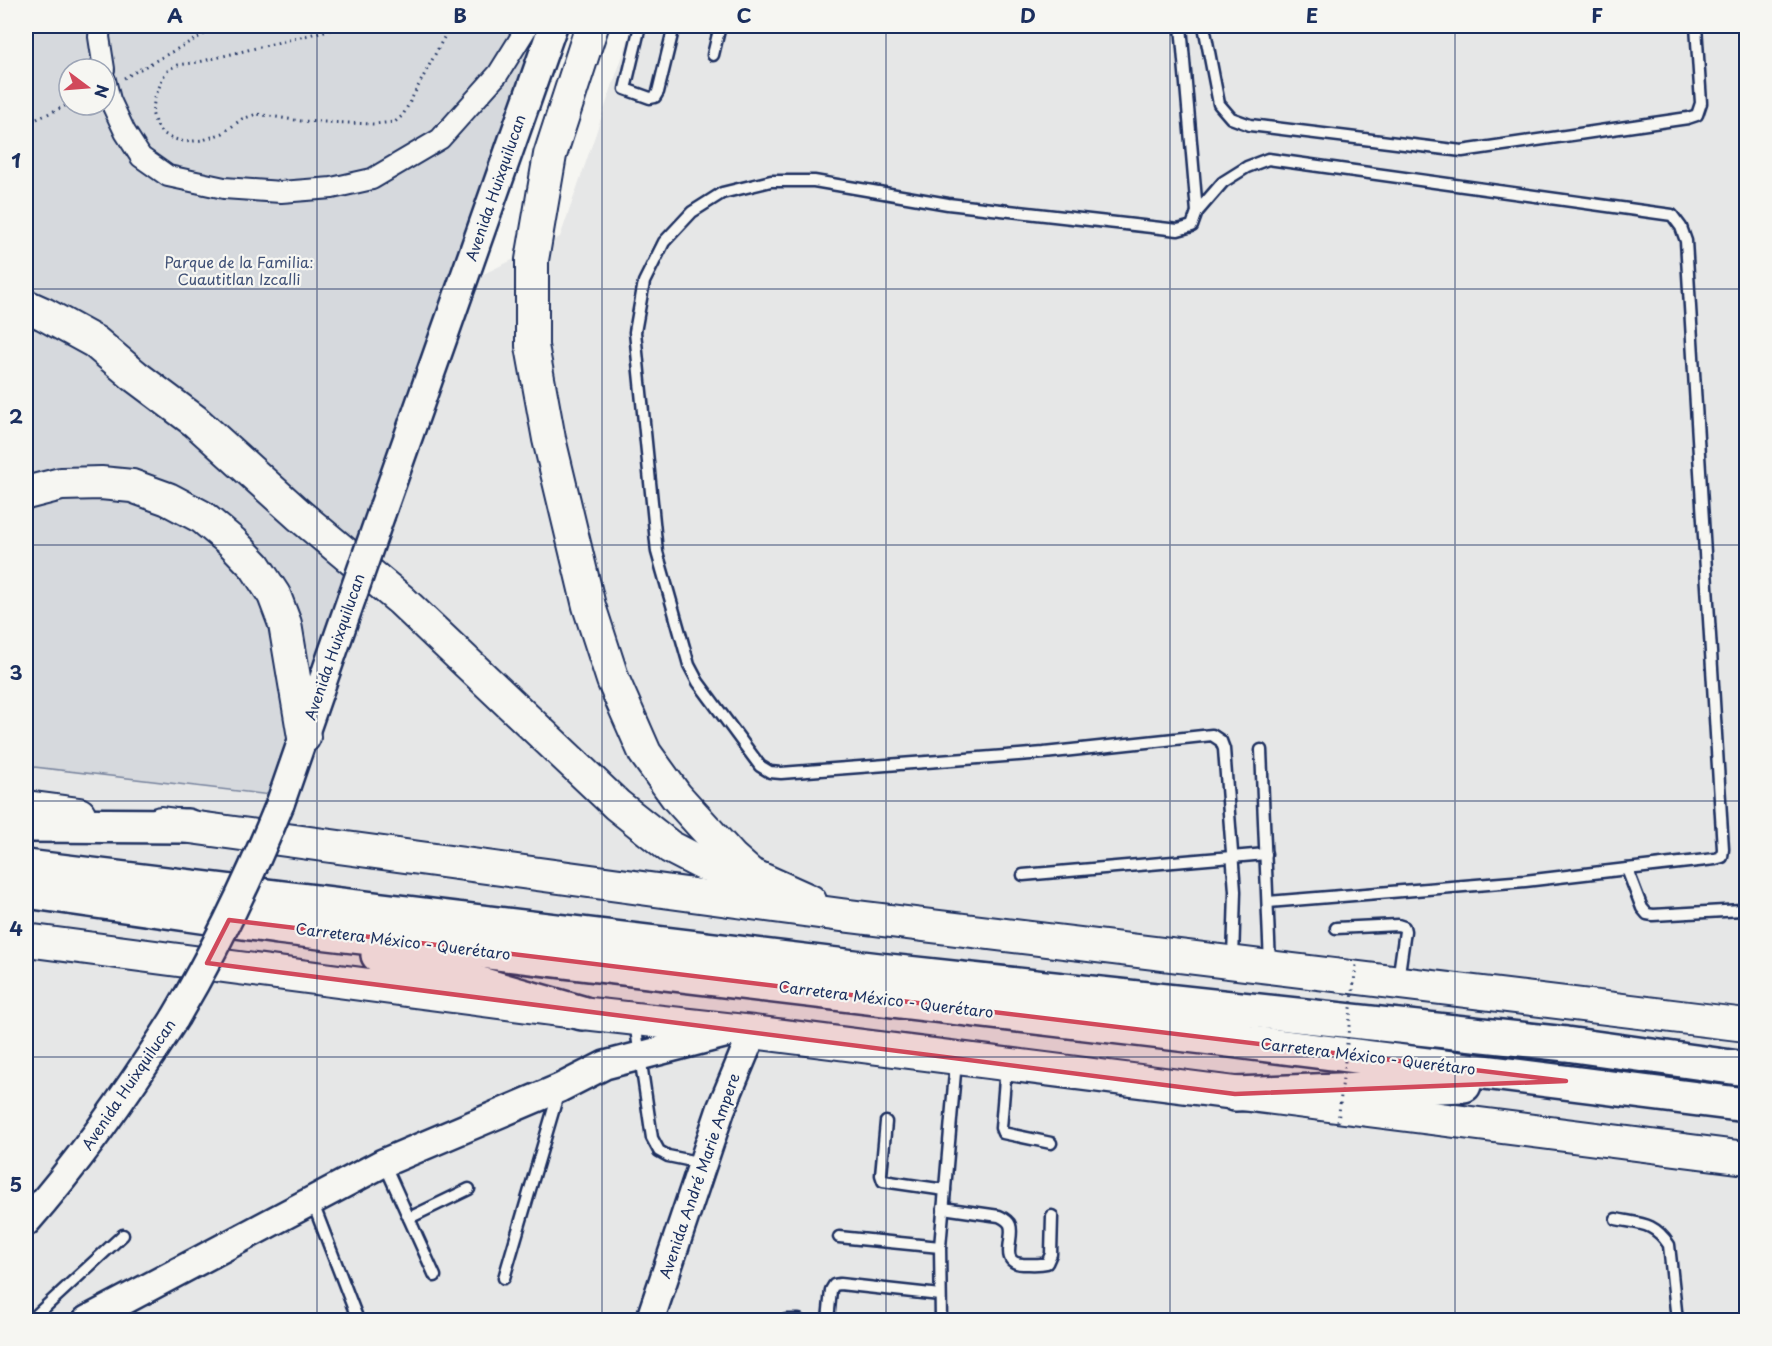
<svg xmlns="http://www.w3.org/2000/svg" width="1772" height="1346" font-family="'Playpen Sans',sans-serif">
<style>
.built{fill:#e6e7e7}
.green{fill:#d6d9dd;stroke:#78849e;stroke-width:1.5;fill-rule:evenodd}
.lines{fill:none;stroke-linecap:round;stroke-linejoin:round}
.lane-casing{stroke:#1b2f5e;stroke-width:15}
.street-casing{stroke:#1b2f5e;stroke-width:24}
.secondary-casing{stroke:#1b2f5e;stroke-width:32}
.primary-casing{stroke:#1b2f5e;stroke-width:36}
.highway-casing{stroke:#1b2f5e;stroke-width:38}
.path{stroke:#1b2f5e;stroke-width:3;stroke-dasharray:1.5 4.5;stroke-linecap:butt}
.lane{stroke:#f6f6f2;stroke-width:10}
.street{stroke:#f6f6f2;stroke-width:20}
.secondary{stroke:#f6f6f2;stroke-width:27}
.primary{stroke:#f6f6f2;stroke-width:32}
.highway{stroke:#f6f6f2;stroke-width:33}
.secondary-bridge-casing{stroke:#1b2f5e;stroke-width:32;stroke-linecap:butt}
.path-bridge{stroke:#1b2f5e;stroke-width:3;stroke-dasharray:1.5 4.5;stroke-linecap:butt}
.secondary-bridge{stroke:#f6f6f2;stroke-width:27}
.marked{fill:#d1495b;fill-opacity:0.2;stroke:#d1495b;stroke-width:4.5;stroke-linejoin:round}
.grid{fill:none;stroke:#1b2f5e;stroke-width:1.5;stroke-opacity:0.55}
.labels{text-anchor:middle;stroke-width:4.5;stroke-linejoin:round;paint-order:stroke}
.street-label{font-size:15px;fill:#1b2f5e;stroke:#f6f6f2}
.park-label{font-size:15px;fill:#405177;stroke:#f6f6f2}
.neatline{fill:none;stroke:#1b2f5e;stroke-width:2}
.grid-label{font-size:20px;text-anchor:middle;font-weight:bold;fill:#1b2f5e}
</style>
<rect width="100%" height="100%" fill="#f6f6f2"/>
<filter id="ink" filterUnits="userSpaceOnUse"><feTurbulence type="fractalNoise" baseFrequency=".0167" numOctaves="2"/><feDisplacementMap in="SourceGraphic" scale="12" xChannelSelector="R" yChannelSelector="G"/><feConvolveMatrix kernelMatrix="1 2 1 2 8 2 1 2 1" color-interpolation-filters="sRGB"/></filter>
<g filter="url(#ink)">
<!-- built -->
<polygon class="built" points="633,26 1746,26 1746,1320 26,1320 26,495 560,237"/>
<!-- green -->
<path class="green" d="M 26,26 L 562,26 L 271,795 L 26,766 ZM 69,69 L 105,69 L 105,105 L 69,105 Z"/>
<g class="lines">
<defs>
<g id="lane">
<polyline points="640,26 625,89 650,98 655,97 658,92 674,26"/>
<polyline points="1181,26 1197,212 1192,226 1178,230 948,204 814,181 771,181 722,193 692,212 664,242 644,282 635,332 657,552 689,665 698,682 760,766 770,772 781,773 1044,753 1212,735 1221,741 1224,749 1235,891 1233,960"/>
<polyline points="1204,26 1219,104 1231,118 1250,125 1462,151 1688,118 1697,115 1701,103 1696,26"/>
<polyline points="713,55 720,26"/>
<polyline points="1197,212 1223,182 1247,167 1268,159 1672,215 1681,227 1686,241 1723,849 1722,857 1715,859 1627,869"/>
<polyline points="1261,750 1270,964"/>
<polyline points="1023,875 1266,854"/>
<polyline points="1268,902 1525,881 1627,869 1642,908 1647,914 1653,915 1742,910"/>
<polyline points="1336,928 1398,925 1404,927 1405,931 1398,980"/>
<polyline points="635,1022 652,1138 659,1151 668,1156 702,1163"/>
<polyline points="1006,1067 1001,1128 1003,1133 1051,1143"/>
<polyline points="886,1122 881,1175 883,1181 945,1190"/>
<polyline points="384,1163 435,1276"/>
<polyline points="312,1201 358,1320"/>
<path d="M 943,1208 L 999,1216 C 1003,1218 1008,1220 1010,1225 C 1015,1238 998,1263 1023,1264 C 1031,1264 1039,1265 1047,1263 L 1051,1254 L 1052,1216"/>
<polyline points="409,1218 469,1189"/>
<path d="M 1616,1219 C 1641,1224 1654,1222 1669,1245 L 1677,1320"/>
<polyline points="839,1237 940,1247"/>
<polyline points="504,1278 559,1091"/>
<polyline points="31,1320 123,1235"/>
<polyline points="786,1320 799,1320"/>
<polyline points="828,1320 831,1290 834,1285 840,1284 940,1295"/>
<polyline points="941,1320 940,1247 956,1061"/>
</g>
<g id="street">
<polyline points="100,26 99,37 104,69"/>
<polyline points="105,80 110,100 125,132 141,157 168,176 224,188 281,192 332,188 372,179 440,139 498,74 528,26"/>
</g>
<g id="secondary">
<polyline points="381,514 553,26"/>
<polyline points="280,804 352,597"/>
<path d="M 26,1222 C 82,1159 130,1089 175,1018"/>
<polyline points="87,1320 383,1163 560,1088 605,1065 732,1032"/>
<polyline points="650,1320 721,1109 753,1032"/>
</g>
<g id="primary">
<polyline points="592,26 550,155 532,260 532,346 549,439 589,606 613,680 645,753 676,796 732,858 750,874 810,901"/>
<polyline points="26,306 44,314 95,342 135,376 195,421 299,515 401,600 617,805 670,847 703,864 749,874"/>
<polyline points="26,493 61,484 101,483 132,486 168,499 202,517 232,542 255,566 274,595 285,624 304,737"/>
<polyline points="26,807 79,814"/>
<polyline points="161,823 841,915 1746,1025"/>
<polyline points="26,940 582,1013 753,1032 1746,1158"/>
</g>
<g id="highway">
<polyline points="26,825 187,826"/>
<polyline points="26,867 879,970 1566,1044 1746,1069"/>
<polyline points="26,891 278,927 1229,1040 1746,1105"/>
<polyline points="378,955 582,1013"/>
<polyline points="1235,1094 1464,1085"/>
</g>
</defs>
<!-- lane casing -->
<use href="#lane" class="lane-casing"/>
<!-- street casing -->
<use href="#street" class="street-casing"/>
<!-- secondary casing -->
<use href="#secondary" class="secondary-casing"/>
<!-- primary casing -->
<use href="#primary" class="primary-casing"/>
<!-- highway casing -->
<use href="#highway" class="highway-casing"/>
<!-- path -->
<g class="path">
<polyline points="335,26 333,29 199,62 178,65 169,69 163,77 155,98 152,112 155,122 161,132 171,138 185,142 203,140 223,133 242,119 257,114 301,121 374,124 395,122 403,115 450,26"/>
<polyline points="124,78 219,26"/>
<polyline points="26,124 69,104"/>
</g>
<!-- lane -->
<use href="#lane" class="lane"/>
<!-- street -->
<use href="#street" class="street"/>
<!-- secondary -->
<use href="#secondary" class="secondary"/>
<!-- primary -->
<use href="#primary" class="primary"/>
<!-- highway -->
<use href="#highway" class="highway"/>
<defs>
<g id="secondary-bridge">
<polyline points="352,597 381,514"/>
<path d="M 175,1018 C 216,949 250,878 280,804"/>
</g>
</defs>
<!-- secondary-bridge casing -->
<use href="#secondary-bridge" class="secondary-bridge-casing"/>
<!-- path-bridge -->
<polyline class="path-bridge" points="1338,1122 1356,965"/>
<!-- secondary-bridge -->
<use href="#secondary-bridge" class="secondary-bridge"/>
</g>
</g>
<!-- marked area -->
<path class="marked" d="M 229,920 L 1566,1081 L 1235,1094 L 207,963 Z"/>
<!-- grid -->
<path class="grid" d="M 317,26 L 317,1320M 602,26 L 602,1320M 886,26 L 886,1320M 1170,26 L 1170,1320M 1455,26 L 1455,1320M 26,289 L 1746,289M 26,545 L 1746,545M 26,801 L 1746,801M 26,1057 L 1746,1057"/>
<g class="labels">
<!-- street labels -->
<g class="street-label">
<text transform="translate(496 188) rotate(-71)" y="5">Avenida Huixquilucan</text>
<text transform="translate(335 647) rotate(-71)" y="5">Avenida Huixquilucan</text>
<text transform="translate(403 942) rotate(7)" y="5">Carretera México - Querétaro</text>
<text transform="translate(886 1000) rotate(7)" y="5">Carretera México - Querétaro</text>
<text transform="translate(1368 1057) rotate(7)" y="5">Carretera México - Querétaro</text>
<text transform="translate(129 1085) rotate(-56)" y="5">Avenida Huixquilucan</text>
<text transform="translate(700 1176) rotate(-71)" y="5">Avenida André Marie Ampere</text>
</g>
<!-- park labels -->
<g class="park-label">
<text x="239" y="268">Parque de la Familia:<tspan x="239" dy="17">Cuautitlan Izcalli</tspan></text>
</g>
</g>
<!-- margin -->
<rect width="1772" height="1346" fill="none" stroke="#f6f6f2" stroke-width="66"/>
<!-- north arrow -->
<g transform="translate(87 87) rotate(106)"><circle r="28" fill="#f6f6f2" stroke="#9ea6b7" stroke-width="1.5"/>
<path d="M0-4.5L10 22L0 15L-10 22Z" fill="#d1495b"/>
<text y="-9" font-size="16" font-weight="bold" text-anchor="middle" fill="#1b2f5e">N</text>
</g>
<rect x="33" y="33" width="1706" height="1280" class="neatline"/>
<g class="grid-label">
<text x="175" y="23">A</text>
<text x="460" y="23">B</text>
<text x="744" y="23">C</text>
<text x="1028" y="23">D</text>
<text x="1312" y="23">E</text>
<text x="1597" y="23">F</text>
<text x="16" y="168">1</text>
<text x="16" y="424">2</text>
<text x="16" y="680">3</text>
<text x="16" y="936">4</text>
<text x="16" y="1192">5</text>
</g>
</svg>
